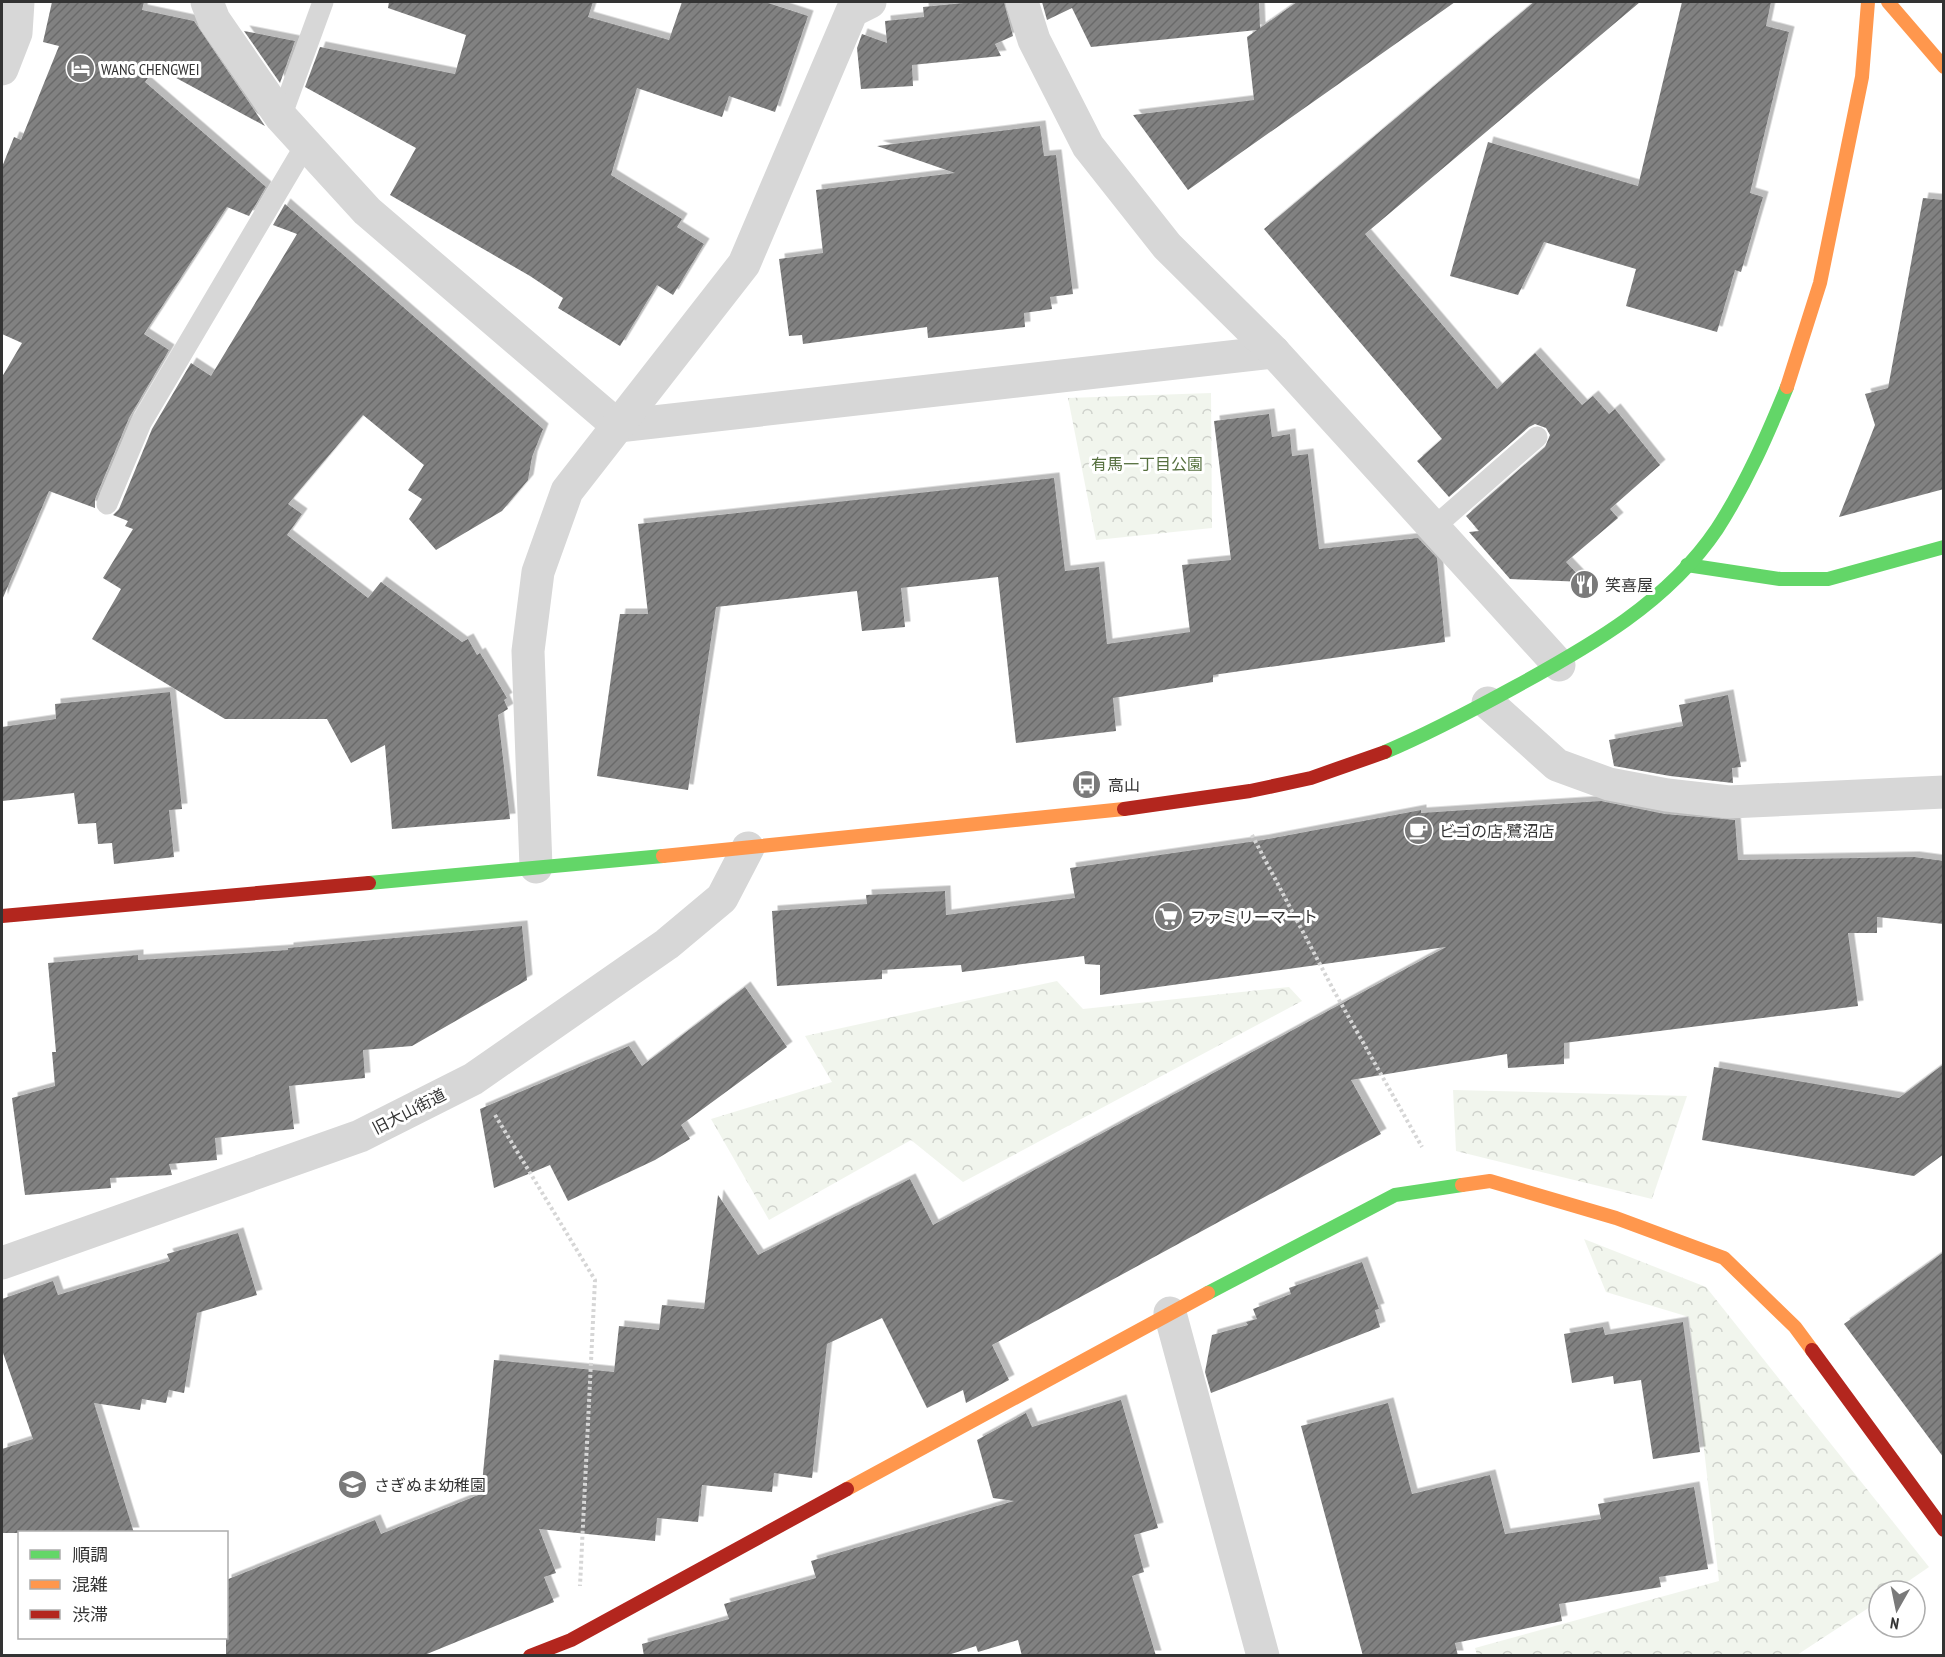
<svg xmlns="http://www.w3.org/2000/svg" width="1945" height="1657" font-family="'PT Sans Narrow','Noto Sans JP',sans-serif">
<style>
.forest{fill:url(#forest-crowns)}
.building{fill:url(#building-hatch);filter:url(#shadow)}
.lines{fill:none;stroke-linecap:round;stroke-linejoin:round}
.path{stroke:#d6d6d6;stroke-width:4;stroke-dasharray:3 3;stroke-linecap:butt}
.lane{stroke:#d7d7d7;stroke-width:21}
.street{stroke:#d7d7d7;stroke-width:33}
.fast{stroke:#63d668;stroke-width:14}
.slow{stroke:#ff974d;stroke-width:14}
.jam{stroke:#b3261e;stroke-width:14}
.labels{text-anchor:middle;stroke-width:6;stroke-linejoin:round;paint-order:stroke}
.poi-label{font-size:16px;fill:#333;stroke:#fff;text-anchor:start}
.park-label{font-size:16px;fill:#56703f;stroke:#fff}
.street-label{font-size:16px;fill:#333;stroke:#fff}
</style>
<defs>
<pattern id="forest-crowns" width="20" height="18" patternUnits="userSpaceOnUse" patternTransform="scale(1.5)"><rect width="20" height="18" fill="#f1f5ed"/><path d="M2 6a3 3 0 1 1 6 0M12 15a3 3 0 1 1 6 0" fill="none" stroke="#cfd2cc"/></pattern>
<pattern id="building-hatch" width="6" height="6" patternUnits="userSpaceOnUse" patternTransform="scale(1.5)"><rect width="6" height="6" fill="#818181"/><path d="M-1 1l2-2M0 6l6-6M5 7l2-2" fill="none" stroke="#6a6a6a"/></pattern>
<filter id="shadow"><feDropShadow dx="5.5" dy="-5.5" stdDeviation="0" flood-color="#0004"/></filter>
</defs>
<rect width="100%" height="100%" fill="#fff"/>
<!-- forest -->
<g class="forest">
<polygon points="1211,393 1212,528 1096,540 1068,398"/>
<polygon points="1057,981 1083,1009 1289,987 1302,1001 963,1182 911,1140 769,1220 711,1119 832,1082 805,1036"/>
<polygon points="1453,1090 1687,1096 1652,1199 1456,1151"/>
<polygon points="1584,1239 1706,1287 1929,1567 1894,1591 1879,1591 1879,1601 1797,1655 1477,1655 1475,1648 1719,1581 1689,1317 1606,1292"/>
</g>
<!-- building -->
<g class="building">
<polygon points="52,2 144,2 142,10 194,21 265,126 156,67 145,82 266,187 249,216 227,207 144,334 169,350 129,418 95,499 95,508 49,491 2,600 2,377 22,343 2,334 2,167 14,137 21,140 59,46 43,42"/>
<polygon points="389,2 593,2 588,17 669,40 682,2 765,2 808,16 775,112 729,96 722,117 637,88 611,175 682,219 677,227 704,244 673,295 657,285 620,346 558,308 563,298 530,276 390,195 416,148 305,87 320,47 455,74 466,35 388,8"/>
<polygon points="974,2 1004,2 1013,36 995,44 1001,56 912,65 913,86 861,89 857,48 862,34 887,43 885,21 924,17 923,7"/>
<polygon points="1042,2 1259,2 1260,28 1297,2 1455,2 1188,190 1133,115 1254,100 1247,37 1257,30 1091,47 1072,8 1047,20"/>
<polygon points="1534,2 1640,2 1365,234 1497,389 1535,353 1582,405 1593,396 1609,414 1615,409 1660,465 1610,509 1618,518 1566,562 1585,582 1510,579 1469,532 1479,531 1466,516 1545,447 1550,435 1546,428 1535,424 1529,427 1449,497 1417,461 1442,439 1264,229"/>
<polygon points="1682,2 1771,2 1766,26 1789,32 1750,193 1763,197 1741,272 1735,270 1717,332 1626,306 1636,269 1544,242 1518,295 1450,276 1488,142 1638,186"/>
<polygon points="244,31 295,41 280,83"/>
<polygon points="1040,126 1044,156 1056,155 1073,294 1050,297 1052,309 1024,313 1025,327 928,338 927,327 803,344 802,335 789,336 779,259 823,253 816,190 955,173 877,146"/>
<polygon points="1923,198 1944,200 1944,489 1839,517 1875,425 1865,394 1888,388"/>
<polygon points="285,204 543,429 532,457 528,480 502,511 436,550 409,519 422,499 408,490 424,465 363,415 288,504 302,514 287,535 368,598 381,582 462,642 468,639 477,655 480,653 507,698 504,700 508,709 498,715 510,819 392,829 385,745 351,763 327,719 225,719 92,639 121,589 103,578 133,529 125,526 128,521 113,515 119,509 152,429 191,363 211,376 297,234 273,225"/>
<polygon points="1269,414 1272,437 1290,434 1292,456 1308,454 1319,549 1418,538 1437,558 1445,642 1213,675 1213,682 1113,698 1116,731 1016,743 998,577 901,588 905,627 862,631 857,591 716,607 688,790 597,776 620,614 648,614 638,524 1054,478 1065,571 1099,567 1107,644 1190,632 1182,565 1231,560 1214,421"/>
<polygon points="170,692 182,809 169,810 174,857 114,864 112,843 98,844 96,823 78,824 74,793 2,801 2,727 56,719 55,704"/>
<polygon points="1728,695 1741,767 1732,768 1733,783 1670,776 1614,766 1609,740 1683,726 1679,705"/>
<polygon points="1601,801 1665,814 1735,820 1738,860 1914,857 1944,861 1944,924 1877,917 1877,933 1848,933 1858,1006 1564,1043 1564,1064 1508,1068 1507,1054 1351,1080 1381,1134 992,1345 1009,1380 966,1403 963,1390 927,1408 882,1318 827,1344 812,1478 774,1473 772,1492 702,1485 698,1522 657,1518 655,1541 539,1529 556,1573 544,1577 554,1602 422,1656 226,1656 226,1580 375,1520 381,1534 481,1494 494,1360 614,1372 619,1326 659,1330 662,1305 704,1309 718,1195 758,1255 910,1179 933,1225 1446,947 1100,995 1100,965 1085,964 1084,956 962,972 961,965 882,970 882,979 777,986 772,911 867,904 866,895 945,891 946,915 1075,898 1070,868 1263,840 1421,810 1421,813"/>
<polygon points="522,926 527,980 412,1046 363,1050 365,1078 289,1086 294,1129 215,1138 217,1160 169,1164 172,1175 110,1178 111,1188 25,1195 12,1098 55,1086 52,1052 56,1052 48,963 138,955 138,960 288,950 288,948"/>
<polygon points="745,987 787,1047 681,1125 690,1139 655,1160 568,1201 550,1165 494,1188 480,1109 629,1046 642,1066"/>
<polygon points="1944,1064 1944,1154 1914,1176 1702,1140 1714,1067 1899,1098"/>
<polygon points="238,1233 257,1295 197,1313 184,1393 169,1390 166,1403 142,1399 140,1410 94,1403 134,1533 2,1533 2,1449 33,1439 2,1350 2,1299 53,1281 58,1295 170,1261 167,1254"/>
<polygon points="1944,1252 1944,1458 1844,1324"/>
<polygon points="1362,1262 1379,1309 1375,1310 1380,1327 1211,1393 1205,1372 1212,1335 1248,1325 1246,1322 1257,1319 1253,1309 1291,1294 1289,1288"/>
<polygon points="1683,1322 1700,1452 1653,1459 1641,1380 1614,1384 1613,1376 1572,1383 1564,1334 1603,1327 1605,1335"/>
<polygon points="1121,1400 1158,1528 1134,1535 1144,1572 1132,1576 1156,1656 1022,1656 1018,1640 978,1652 976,1646 945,1656 644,1656 642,1644 729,1619 724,1604 816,1578 811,1561 1014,1501 993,1498 977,1440 1026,1413 1032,1427"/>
<polygon points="1388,1403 1412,1494 1490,1475 1505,1534 1601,1519 1598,1504 1694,1487 1708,1569 1659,1577 1661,1587 1559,1604 1562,1621 1455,1643 1458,1656 1363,1656 1301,1426"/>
</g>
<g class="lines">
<!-- path -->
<g class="path">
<polyline points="1252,835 1334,991 1422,1147"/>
<polyline points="495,1115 595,1280 580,1586"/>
</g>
<!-- lane -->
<g class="lane">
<polyline points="281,117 323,2"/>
<polyline points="107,504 141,423 306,144"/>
<polyline points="1433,528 1537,437"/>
</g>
<!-- street -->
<g class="street">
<polyline points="207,2 214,20 281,117 367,211 618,426 1274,352"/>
<polyline points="1022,2 1034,40 1088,146 1167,246 1274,352 1559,665"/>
<polyline points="2,69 16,33 18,2"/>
<polyline points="1488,703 1557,765 1609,784 1667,795 1729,802 1944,792"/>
<polyline points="536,867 528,651 538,572 567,491 744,264 852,11 870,2"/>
<polyline points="2,1263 360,1136 473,1079 667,944 722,898 748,848"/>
<polyline points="1170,1313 1263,1656"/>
</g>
<!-- fast -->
<g class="fast">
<polyline points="1687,565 1780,579 1828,579 1944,547"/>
<path d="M 1385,752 C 1430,733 1473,710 1515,687 C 1590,646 1668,602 1717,529 C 1746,484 1767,436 1787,387"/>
<polyline points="369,883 663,856"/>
<polyline points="1208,1293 1395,1195 1462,1185"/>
</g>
<!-- slow -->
<g class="slow">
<polyline points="1888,2 1944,67"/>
<polyline points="1787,387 1820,283 1862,77 1868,2"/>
<polyline points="663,856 1124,809"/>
<polyline points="1462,1185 1490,1181 1616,1218 1724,1258 1795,1327 1812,1350"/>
<polyline points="847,1489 1208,1293"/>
</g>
<!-- jam -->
<g class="jam">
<polyline points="1124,809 1250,791 1311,778 1385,752"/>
<polyline points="2,916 369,883"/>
<polyline points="1812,1350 1944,1530"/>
<polyline points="530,1656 571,1640 847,1489"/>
</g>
</g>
<!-- icons -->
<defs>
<symbol id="hotel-disc" viewBox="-11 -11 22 22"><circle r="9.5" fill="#7a7a7a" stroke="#fff"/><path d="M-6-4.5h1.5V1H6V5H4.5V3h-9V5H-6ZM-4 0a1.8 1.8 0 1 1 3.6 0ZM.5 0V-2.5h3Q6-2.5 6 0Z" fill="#fff"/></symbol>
<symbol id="restaurant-disc" viewBox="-11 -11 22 22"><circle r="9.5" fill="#7a7a7a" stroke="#fff"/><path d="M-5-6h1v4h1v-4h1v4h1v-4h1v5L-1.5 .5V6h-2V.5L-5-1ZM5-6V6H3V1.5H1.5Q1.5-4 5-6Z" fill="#fff"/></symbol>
<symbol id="bus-disc" viewBox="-11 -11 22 22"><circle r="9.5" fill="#7a7a7a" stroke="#fff"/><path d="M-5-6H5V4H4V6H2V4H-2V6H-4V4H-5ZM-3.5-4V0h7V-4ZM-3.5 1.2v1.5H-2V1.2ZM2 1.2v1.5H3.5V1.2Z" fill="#fff"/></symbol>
<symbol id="cafe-disc" viewBox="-11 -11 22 22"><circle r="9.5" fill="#7a7a7a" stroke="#fff"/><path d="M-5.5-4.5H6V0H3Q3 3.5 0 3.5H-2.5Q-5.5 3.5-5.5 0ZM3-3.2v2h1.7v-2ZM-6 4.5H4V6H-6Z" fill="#fff"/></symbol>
<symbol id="supermarket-disc" viewBox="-11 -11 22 22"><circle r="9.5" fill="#7a7a7a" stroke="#fff"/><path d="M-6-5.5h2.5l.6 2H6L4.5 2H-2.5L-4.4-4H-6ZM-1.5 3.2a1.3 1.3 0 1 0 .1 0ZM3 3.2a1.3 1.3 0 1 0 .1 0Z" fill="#fff"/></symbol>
<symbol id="school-disc" viewBox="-11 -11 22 22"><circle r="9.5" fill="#7a7a7a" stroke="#fff"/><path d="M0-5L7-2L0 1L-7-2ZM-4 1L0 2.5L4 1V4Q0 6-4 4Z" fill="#fff"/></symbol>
</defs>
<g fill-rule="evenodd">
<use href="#hotel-disc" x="64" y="52" width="33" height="33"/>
<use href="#restaurant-disc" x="1568" y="568" width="33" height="33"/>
<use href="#bus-disc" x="1070" y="768" width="33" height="33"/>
<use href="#cafe-disc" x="1402" y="814" width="33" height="33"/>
<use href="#supermarket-disc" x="1152" y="900" width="33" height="33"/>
<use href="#school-disc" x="336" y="1468" width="33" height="33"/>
</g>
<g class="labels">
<!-- poi labels -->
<g class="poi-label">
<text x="101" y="75">WANG CHENGWEI</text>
<text x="1605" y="591">笑喜屋</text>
<text x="1108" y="791">高山</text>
<text x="1439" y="837">ビゴの店 鷺沼店</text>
<text x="1190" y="923">ファミリーマート</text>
<text x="374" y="1491">さぎぬま幼稚園</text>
</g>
<!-- park labels -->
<g class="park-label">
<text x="1147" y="470">有馬一丁目公園</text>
</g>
<!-- street labels -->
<g class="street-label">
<text transform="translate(409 1111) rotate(-27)" y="6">旧大山街道</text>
</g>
</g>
<!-- border -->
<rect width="1945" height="1657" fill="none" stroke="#333333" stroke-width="6"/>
<!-- legend -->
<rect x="18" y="1531" width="210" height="108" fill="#ffffff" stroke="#adadad" stroke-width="1.5"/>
<rect x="30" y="1550" width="30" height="9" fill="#63d668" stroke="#adadad" stroke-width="1.5"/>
<text x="72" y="1561" font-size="18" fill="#333333">順調</text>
<rect x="30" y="1580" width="30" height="9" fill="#ff974d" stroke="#adadad" stroke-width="1.5"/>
<text x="72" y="1591" font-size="18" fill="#333333">混雑</text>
<rect x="30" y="1610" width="30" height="9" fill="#b3261e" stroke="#adadad" stroke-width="1.5"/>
<text x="72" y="1621" font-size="18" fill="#333333">渋滞</text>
<!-- north arrow -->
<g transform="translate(1897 1609) rotate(189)"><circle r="28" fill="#ffffff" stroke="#adadad" stroke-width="1.5"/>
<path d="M0-4.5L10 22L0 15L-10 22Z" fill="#7a7a7a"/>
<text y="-9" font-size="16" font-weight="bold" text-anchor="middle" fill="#333333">N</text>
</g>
</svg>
